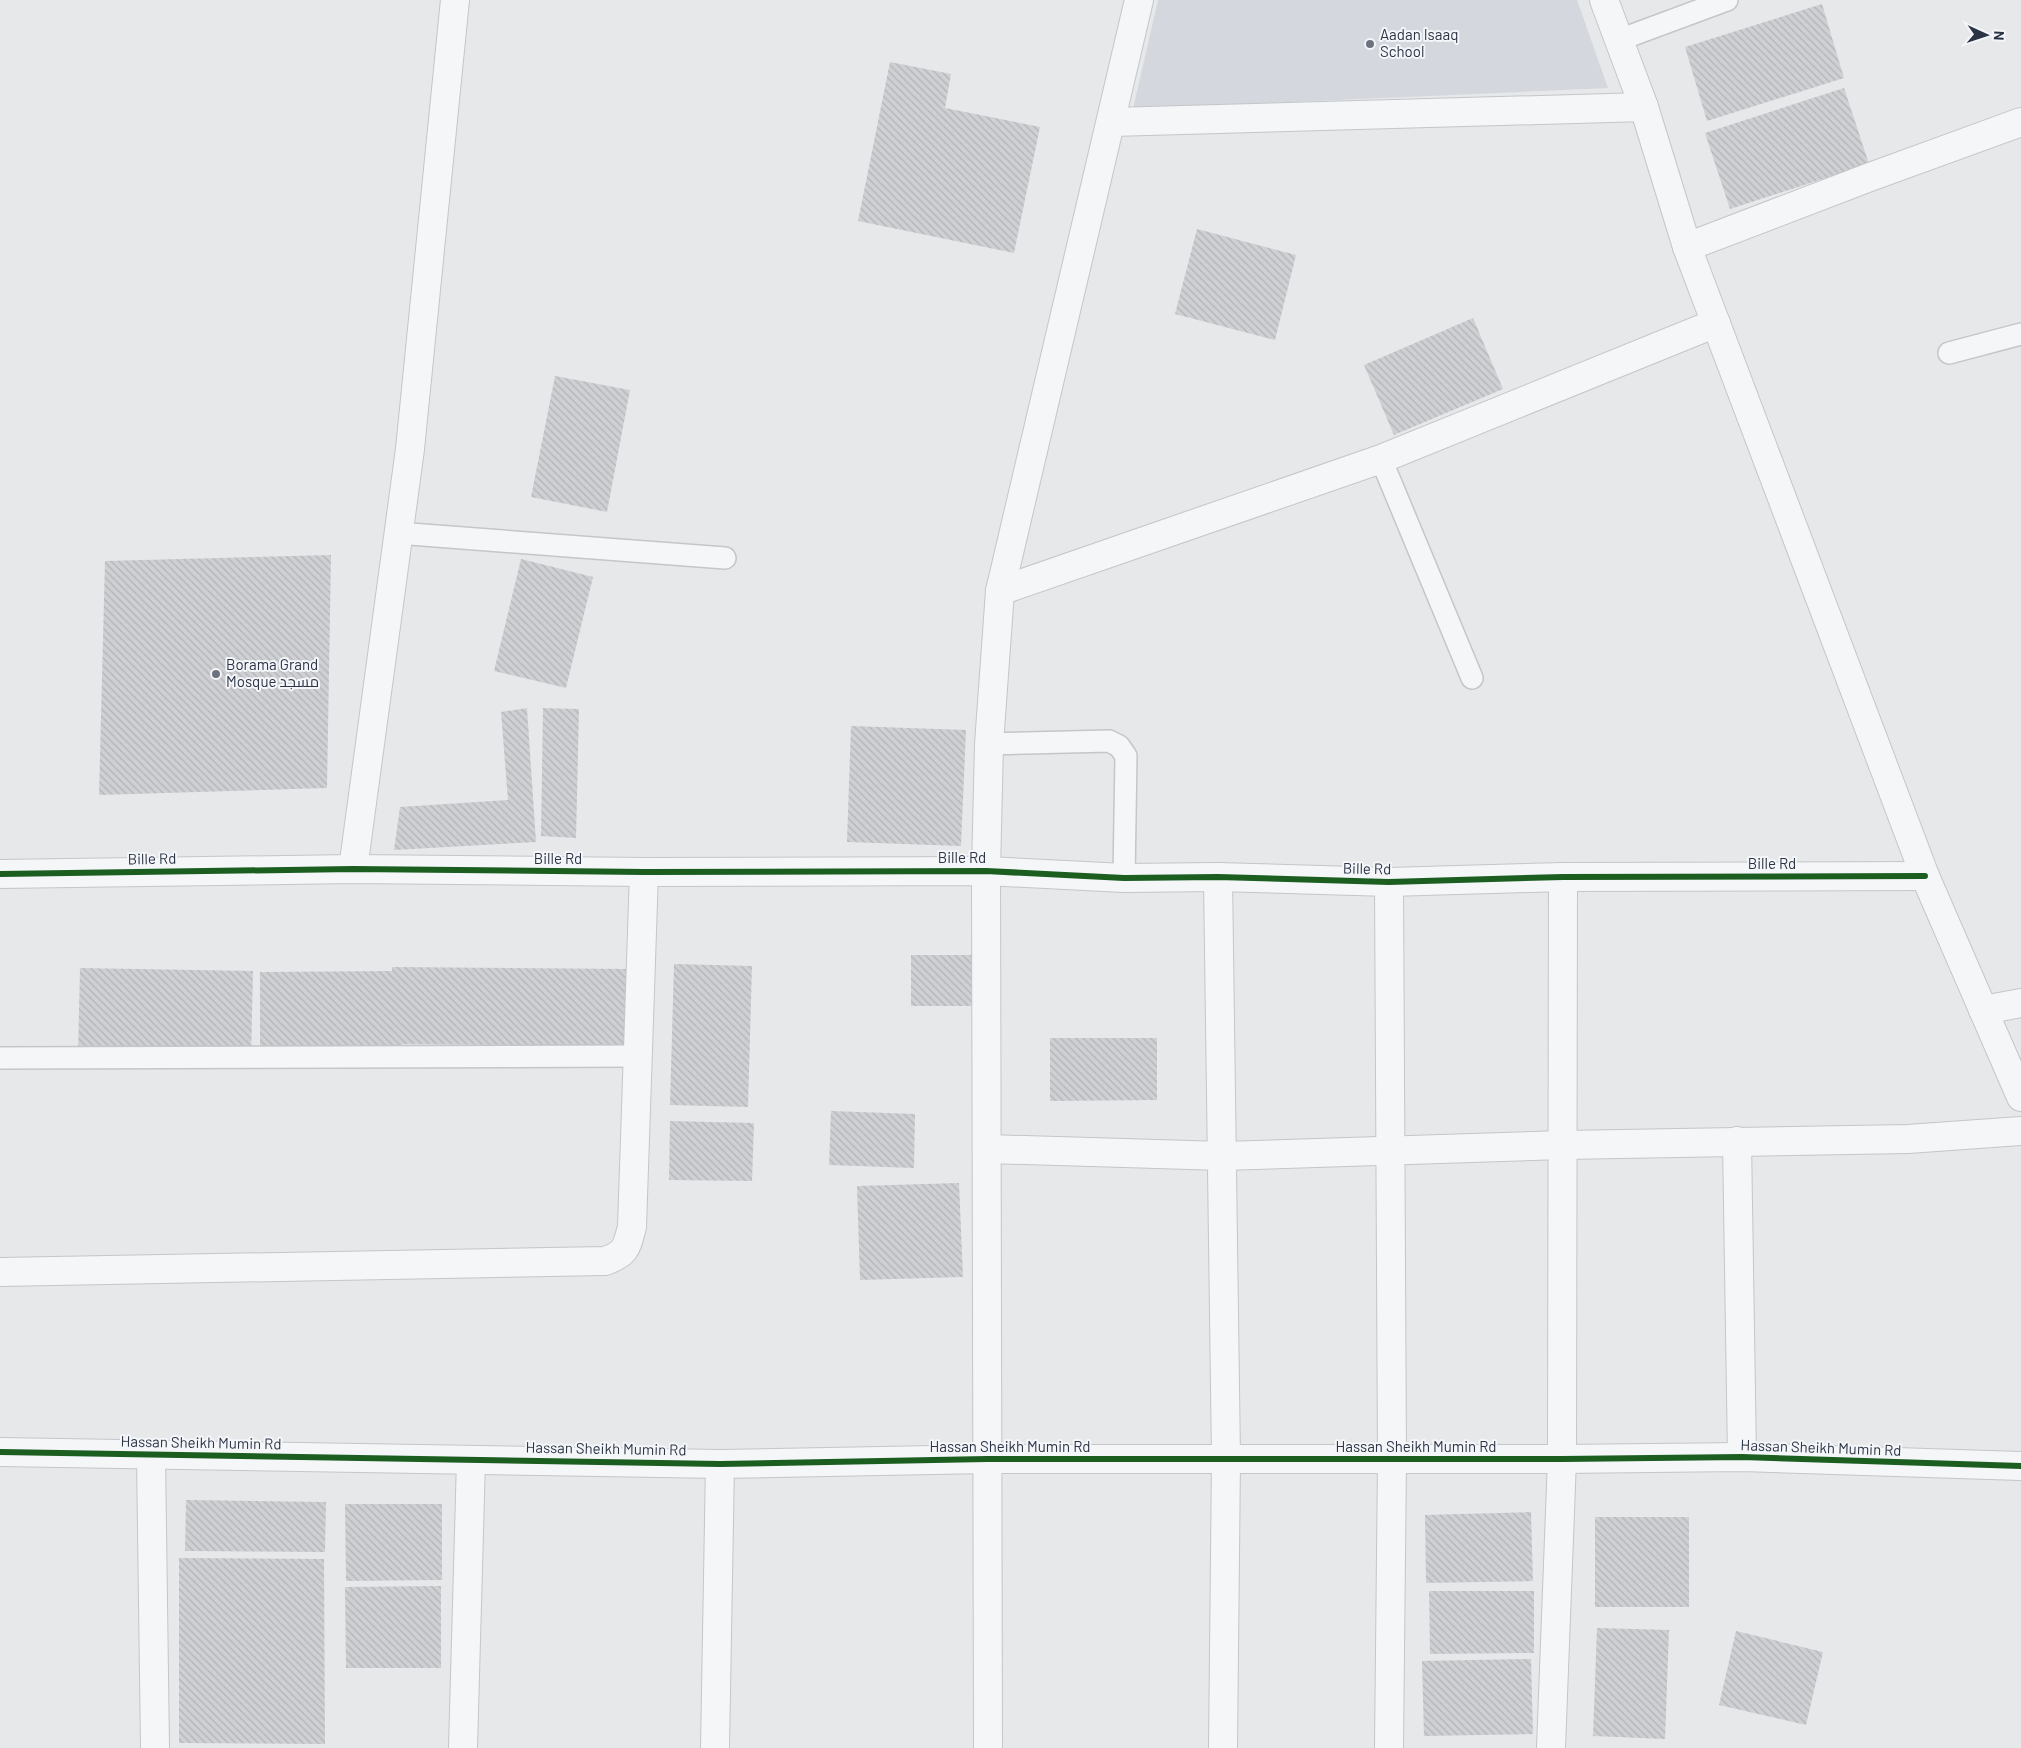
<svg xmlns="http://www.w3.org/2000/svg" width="2021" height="1748" font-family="Barlow,Cairo,sans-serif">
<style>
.built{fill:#d4d7dd}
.building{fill:url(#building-back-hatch)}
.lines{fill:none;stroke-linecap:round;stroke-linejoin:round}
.service-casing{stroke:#c4c6c8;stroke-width:24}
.minor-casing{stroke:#c4c6c8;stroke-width:30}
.service{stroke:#f5f6f7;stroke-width:21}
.minor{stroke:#f5f6f7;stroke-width:28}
.cycleway-casing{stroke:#f4f6f9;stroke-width:9}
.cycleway{stroke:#1b5e20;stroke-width:6}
.poi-dot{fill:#6c737f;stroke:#f4f6f9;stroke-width:2}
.labels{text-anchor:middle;stroke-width:4;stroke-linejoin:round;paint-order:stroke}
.poi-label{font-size:15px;fill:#2b3445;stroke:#f4f6f9;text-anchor:start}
.street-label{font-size:15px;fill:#2b3445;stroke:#f4f6f9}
</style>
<defs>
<pattern id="building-back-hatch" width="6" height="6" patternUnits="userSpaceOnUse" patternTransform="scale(1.25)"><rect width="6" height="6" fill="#ced0d3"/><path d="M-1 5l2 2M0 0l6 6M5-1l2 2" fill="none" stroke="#b1b3b6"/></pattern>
</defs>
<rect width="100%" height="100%" fill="#e6e8ea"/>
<!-- built -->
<polygon class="built" points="1158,0 1577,0 1608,88 1133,109"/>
<!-- building -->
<g class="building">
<polygon points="1822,4 1844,78 1707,121 1685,47"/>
<polygon points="890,62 951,74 945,108 1040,127 1014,253 858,221"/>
<polygon points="1844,88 1869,164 1730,209 1705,133"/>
<polygon points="1197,229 1296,255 1275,340 1175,314"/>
<polygon points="1473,318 1503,389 1394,435 1364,365"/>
<polygon points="555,376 630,390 607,512 531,497"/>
<polygon points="331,555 327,788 99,795 105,561"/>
<polygon points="521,559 593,577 566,688 494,671"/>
<polygon points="527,708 536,842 394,850 400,807 508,800 501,712"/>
<polygon points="543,708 579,709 576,838 541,836"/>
<polygon points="851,726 966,730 961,846 847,842"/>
<rect x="911" y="955" width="63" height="51"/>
<polygon points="674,964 752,966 748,1107 670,1105"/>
<polygon points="392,967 631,969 631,1046 402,1044 402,1059 260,1059 260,972 392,971"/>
<polygon points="80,968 253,971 251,1059 78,1056"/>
<polygon points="1050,1038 1157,1038 1157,1100 1050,1101"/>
<polygon points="831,1111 915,1114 914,1168 829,1165"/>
<polygon points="670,1121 754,1123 752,1181 669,1180"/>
<polygon points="959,1183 963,1277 860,1280 857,1186"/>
<polygon points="186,1500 326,1502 325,1552 185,1551"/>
<polygon points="345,1504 442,1504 442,1580 346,1581"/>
<polygon points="1531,1512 1533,1581 1426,1583 1425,1515"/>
<rect x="1595" y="1517" width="94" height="90"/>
<polygon points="179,1558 324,1559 325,1744 179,1743"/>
<polygon points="441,1586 441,1668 346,1668 345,1587"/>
<polygon points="1429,1591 1534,1591 1534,1653 1430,1654"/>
<polygon points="1597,1628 1669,1630 1665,1739 1593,1736"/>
<polygon points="1736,1631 1823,1652 1806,1725 1719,1705"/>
<polygon points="1531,1659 1533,1734 1424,1736 1422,1661"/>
</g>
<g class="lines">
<defs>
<g id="service">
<polyline points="1619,40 1727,0"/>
<polyline points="1949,353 2021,334"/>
<polyline points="1381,459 1472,678"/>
<polyline points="397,533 725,558"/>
<polyline points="989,744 1109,741 1119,746 1126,756 1124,878"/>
<polyline points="0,1058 638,1056"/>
</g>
<g id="minor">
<polyline points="1604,0 1644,107 1687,247 1925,876 2021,1097"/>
<polyline points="1112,122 1644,107"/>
<polyline points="1687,247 1870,177 2021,122"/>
<polyline points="1000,591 1381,459 1716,323"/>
<polyline points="353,869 410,449 455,0"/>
<polyline points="0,874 353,869 644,872 986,871 1124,878 1218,877 1389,882 1563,877 1925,876"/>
<polyline points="1218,877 1226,1459 1223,1748"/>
<polyline points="1389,882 1392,1460 1389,1748"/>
<polyline points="1983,1010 2021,1003"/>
<polyline points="1737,1141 1742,1457"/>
<polyline points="987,1149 1223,1156 1563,1145 1908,1139 2021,1131"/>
<path d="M 0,1272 L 605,1261 C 627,1253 626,1248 632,1227 L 644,872"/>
<polyline points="0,1452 720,1464 987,1459 1562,1459 1742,1457 2021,1466"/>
<polyline points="151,1455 155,1748"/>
<polyline points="463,1748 471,1460"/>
<polyline points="715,1748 720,1464"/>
<polyline points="988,1748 986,871 989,744 1000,591 1139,0"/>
<polyline points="1551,1748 1562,1459 1563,877"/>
</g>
</defs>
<!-- service casing -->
<use href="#service" class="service-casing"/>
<!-- minor casing -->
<use href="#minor" class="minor-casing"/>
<!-- service -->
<use href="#service" class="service"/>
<!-- minor -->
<use href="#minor" class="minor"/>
<defs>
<g id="cycleway">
<polyline points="0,874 353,869 644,872 986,871 1124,878 1218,877 1389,882 1563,877 1925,876"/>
<polyline points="0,1452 720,1464 987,1459 1562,1459 1742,1457 2021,1466"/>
</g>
</defs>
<!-- cycleway casing -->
<use href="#cycleway" class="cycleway-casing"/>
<!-- cycleway -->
<use href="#cycleway" class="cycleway"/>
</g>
<!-- markers -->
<g class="poi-dot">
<circle cx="1370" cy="44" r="5"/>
<circle cx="216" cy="674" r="5"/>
</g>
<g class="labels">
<!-- poi labels -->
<g class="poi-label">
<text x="1380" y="40">Aadan Isaaq<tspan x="1380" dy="17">School</tspan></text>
<text x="226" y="670">Borama Grand<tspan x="226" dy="17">Mosque مسجد</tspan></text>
</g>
<!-- street labels -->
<g class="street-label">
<text x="962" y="863">Bille Rd</text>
<text transform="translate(152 859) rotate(-1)" y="5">Bille Rd</text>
<text x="558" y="864">Bille Rd</text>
<text x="1772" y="869">Bille Rd</text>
<text transform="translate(1367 869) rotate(1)" y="5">Bille Rd</text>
<text transform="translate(201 1443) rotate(1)" y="5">Hassan Sheikh Mumin Rd</text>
<text x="1010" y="1452">Hassan Sheikh Mumin Rd</text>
<text x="1416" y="1452">Hassan Sheikh Mumin Rd</text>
<text transform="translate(1821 1448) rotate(2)" y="5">Hassan Sheikh Mumin Rd</text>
<text transform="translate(606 1449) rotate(1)" y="5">Hassan Sheikh Mumin Rd</text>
</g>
</g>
<!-- north arrow -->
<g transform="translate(1986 35) rotate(93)" stroke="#f4f6f9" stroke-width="4" paint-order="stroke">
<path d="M0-4L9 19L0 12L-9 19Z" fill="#2b3445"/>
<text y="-8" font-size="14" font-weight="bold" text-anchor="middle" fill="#2b3445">N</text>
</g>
</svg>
